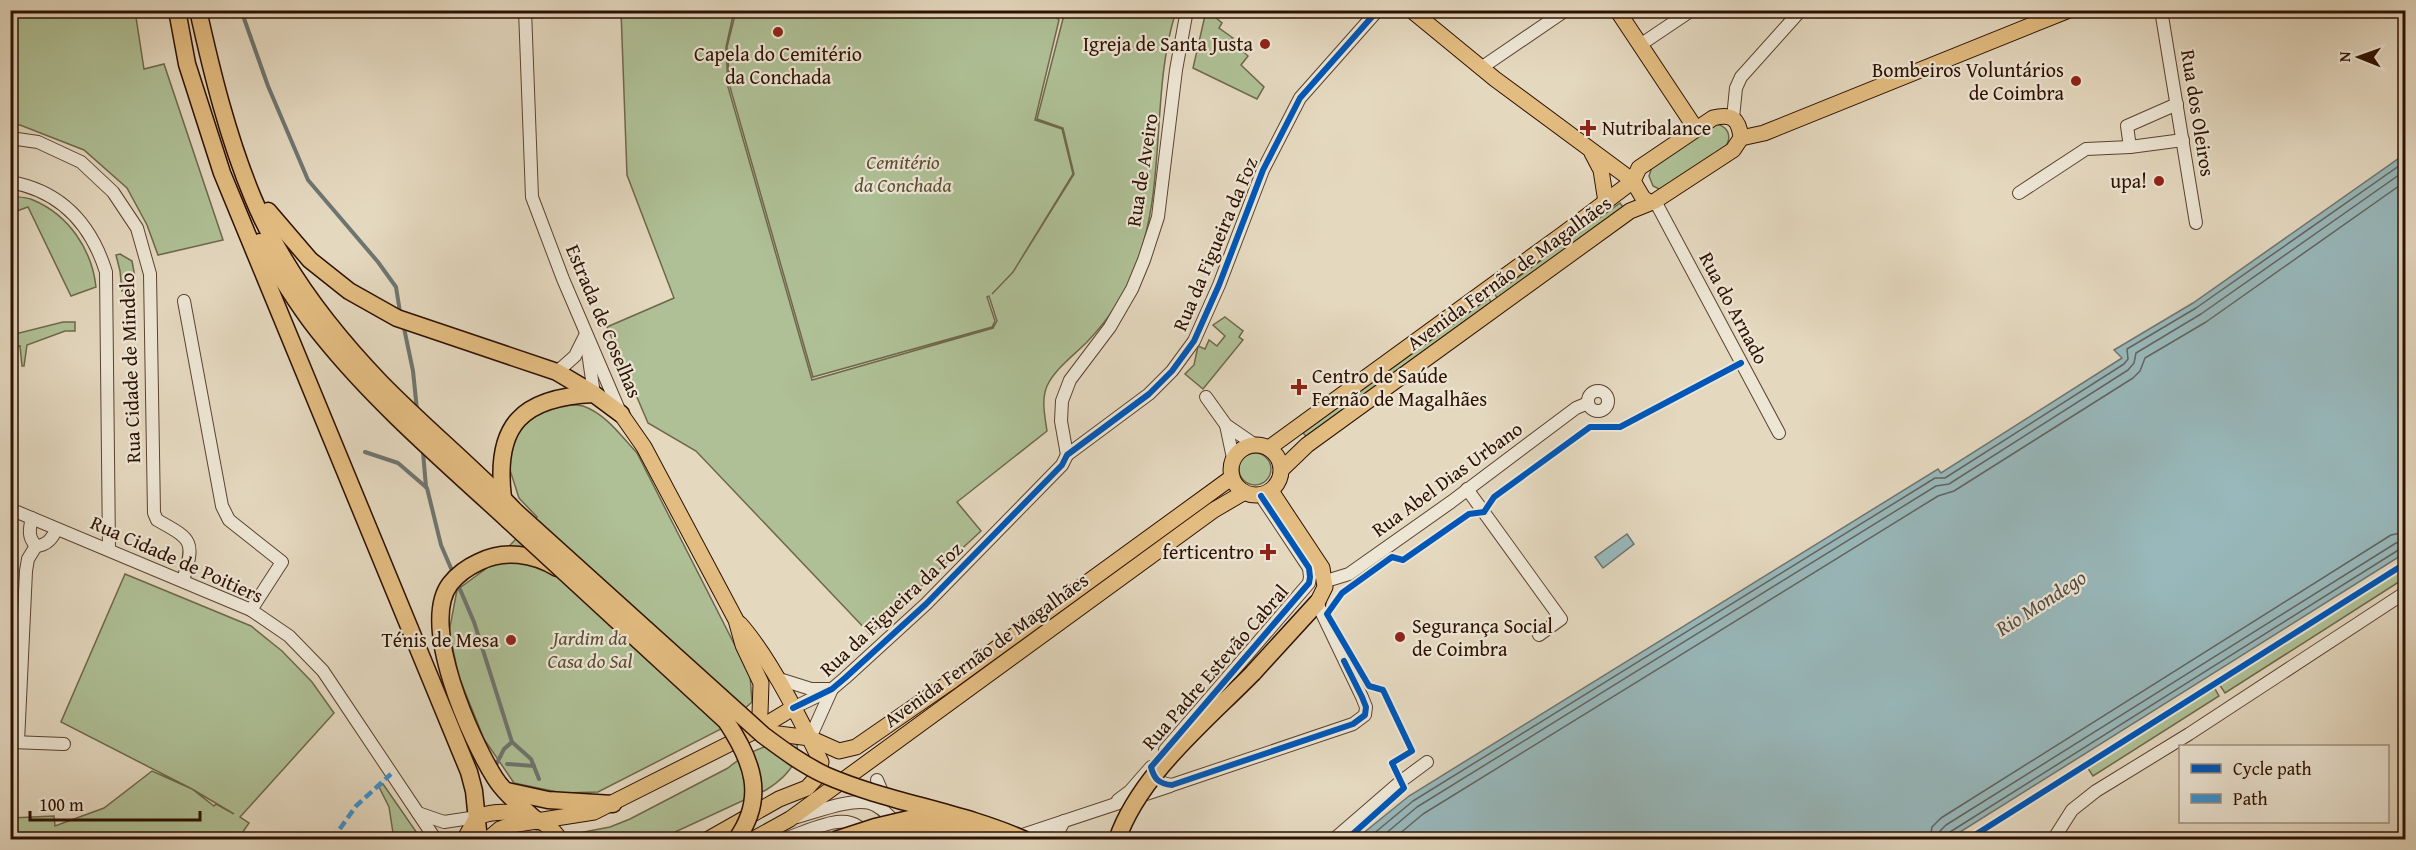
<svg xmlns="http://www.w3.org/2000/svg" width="2416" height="850" font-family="'Gentium Book Plus',serif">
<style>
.green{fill:#afc096;stroke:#6e684b;stroke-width:1.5}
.water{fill:#98b8bb;stroke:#6e7570;stroke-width:1.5}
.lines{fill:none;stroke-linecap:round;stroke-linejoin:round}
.shore{stroke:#63645e;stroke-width:1.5}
.stream{stroke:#6e7570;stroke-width:4}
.minor-casing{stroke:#5c4230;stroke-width:14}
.major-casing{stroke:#2e1000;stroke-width:17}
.highway-casing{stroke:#2e1000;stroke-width:19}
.minor{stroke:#ede6d5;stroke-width:12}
.major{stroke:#e2bc80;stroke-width:15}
.highway{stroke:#e2bc80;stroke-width:16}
.highway-bridge-casing{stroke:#2e1000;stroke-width:19;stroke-linecap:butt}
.highway-bridge{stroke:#e2bc80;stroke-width:16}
.quiet{stroke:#3c92d0;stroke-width:4.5;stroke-dasharray:9 4.5;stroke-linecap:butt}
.cycleway-casing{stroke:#ede6d5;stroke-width:10}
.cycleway{stroke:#0057b8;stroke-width:6}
.poi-dot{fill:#8f2418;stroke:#ede6d5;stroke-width:2}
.labels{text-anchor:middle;stroke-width:4.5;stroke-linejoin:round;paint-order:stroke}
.poi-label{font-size:20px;fill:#2e1000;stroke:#ede6d5;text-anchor:end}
.street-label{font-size:20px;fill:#2e1000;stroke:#ede6d5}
.park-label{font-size:20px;font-style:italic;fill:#5b4e34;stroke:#ede6d5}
.water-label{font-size:21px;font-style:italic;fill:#534b41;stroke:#ede6d5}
</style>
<rect width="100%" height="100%" fill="#e4d8bf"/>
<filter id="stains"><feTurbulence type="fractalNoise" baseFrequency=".00333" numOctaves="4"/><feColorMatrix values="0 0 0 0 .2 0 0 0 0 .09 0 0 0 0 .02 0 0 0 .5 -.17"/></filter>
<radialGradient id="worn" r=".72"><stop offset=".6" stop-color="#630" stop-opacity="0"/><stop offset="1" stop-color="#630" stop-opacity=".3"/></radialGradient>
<!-- green -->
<g class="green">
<polygon points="11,10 135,11 144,69 164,64 223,240 158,255 147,225 127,188 84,150 20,125 11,125"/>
<path d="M 1048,10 L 1059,20 L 1035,120 L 1062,129 L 1073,174 L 1013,272 L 992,294 L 1013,272 L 1074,174 L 1063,128 L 1037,119 L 1065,11 L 1176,11 C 1149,96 1169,191 1132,275 C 1122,300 1105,323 1087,342 C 1073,356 1055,369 1047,386 C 1041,400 1045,417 1047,431 L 957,502 L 981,531 L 870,634 L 696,451 L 648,423 L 607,327 L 674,298 L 627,175 L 621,11 L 734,11 L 726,47 L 728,87 L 812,380 L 993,328 L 997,321 L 989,296 L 987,297 L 995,321 L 992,327 L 813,377 L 730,87 L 727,47 L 736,11 Z"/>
<polygon points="1206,11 1219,11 1214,16 1222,23 1219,28 1233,38 1231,40 1248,56 1241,65 1264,87 1257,99 1193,68"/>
<path d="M 1717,124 C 1728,127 1732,136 1726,146 L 1667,187 L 1659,189 L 1653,186 L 1649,176 L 1652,167 L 1712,125 Z"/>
<path d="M 10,196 C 18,197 27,197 33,200 C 69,215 92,250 96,287 L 71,296 L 28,207 L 11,213 Z"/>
<polygon points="1620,203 1623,207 1497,298 1495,294"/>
<polygon points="120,254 132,261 135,277 125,291 122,291 120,271 116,255"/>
<polygon points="1489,298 1491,302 1306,436 1303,433"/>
<polygon points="1225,317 1243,331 1239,337 1243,340 1203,389 1185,374 1194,365 1198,346 1205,349 1209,340 1217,346 1225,336 1213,325"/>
<polygon points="63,322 75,322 75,331 65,331 27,345 24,366 22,366 20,346 11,348 11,335"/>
<path d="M 554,405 C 563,405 574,404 583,406 C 606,414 621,436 637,453 L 750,675 L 752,702 L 723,728 L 598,792 L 562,793 L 514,783 L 484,739 L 459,677 L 449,632 L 457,590 L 491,565 L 537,517 L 519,498 L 509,467 L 512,442 L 529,419 Z"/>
<circle cx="1255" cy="469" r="16"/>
<polygon points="2405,565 2405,578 2225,693 2219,684"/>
<polygon points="125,574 251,626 282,651 312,682 334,713 240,817 249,823 238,839 11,839 11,818 54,816 55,826 104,808 152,771 192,789 214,806 216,804 234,814 192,789 61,722"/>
<polygon points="2214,687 2219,696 2093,776 2087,767"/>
<path d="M 789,741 L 797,744 C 800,765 782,780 766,790 L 660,839 L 570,839 L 568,835 L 610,827 L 630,819 L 728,768 C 746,753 766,744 789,741 Z"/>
<path d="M 383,784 L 417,833 C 406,842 392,840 379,839 L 390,837 L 393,833 L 389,807 L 379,787 Z"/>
</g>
<!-- water -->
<g class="water">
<polygon points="2405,154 2405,553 1949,839 1356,839 1409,796 1938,469 1941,473 2122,358 2114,350 2193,303"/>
<polygon points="1627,534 1634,544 1603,568 1595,557"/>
</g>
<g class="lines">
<!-- shore -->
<g class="shore">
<polyline points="1366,840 1413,801 1935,478 1945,478 2124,364 2128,359 2127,349 2196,308 2406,161"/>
<polyline points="1378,840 1417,807 1936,486 1949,484 2128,370 2134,363 2136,353 2201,314 2406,170"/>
<polyline points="1392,840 1423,814 1938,496 1954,491 2133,378 2140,371 2145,358 2206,322 2406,181"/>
<polyline points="1930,840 1932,827 1941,818 2391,535 2406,532"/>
<polyline points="1939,840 1940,831 1946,825 2396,543 2406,541"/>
<polyline points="1947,840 1950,832 2400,549 2406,548"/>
</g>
<!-- stream -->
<g class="stream">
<polyline points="241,10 268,86 308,180 378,262 396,287 400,312"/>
<polyline points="404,328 413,371 417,410"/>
<polyline points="365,452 398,463 427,488 441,545 453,573"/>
<polyline points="423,452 426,487"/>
<polyline points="459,587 474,622 512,742"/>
<polyline points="497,763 504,749 512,742 531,759 539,779"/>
<polyline points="507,764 534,766"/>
</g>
<defs>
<g id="minor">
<polyline points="525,10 532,197 563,279 620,412"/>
<polyline points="2034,10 2041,21"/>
<polyline points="2161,10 2196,223"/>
<polyline points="1640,45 1692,10"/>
<polyline points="1481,68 1566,10"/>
<polyline points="2177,104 2127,126 2130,147 2183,140"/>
<polyline points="1733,118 1736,88 1741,77 1801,10"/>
<path d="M 10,138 L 38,142 L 81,162 L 113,192 L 137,228 L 150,274 L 154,513 L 157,520 C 191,539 196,540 183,580"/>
<path d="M 10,182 C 61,191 91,224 106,272 L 109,549"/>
<polyline points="2019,193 2086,149 2130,147"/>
<polyline points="1655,201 1779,433"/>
<polyline points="184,301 222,506 229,520 282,562 251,610"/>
<polyline points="587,345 594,394"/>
<polyline points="557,372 575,356 585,336"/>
<circle cx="1598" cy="401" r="10"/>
<polyline points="1206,397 1226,425 1255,445"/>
<polyline points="1226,425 1233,458"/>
<polyline points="1067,455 1061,421 1062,401 1070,380 1110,327 1132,289 1144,260 1158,217 1176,70 1187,10"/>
<polyline points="1467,489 1561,619 1539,635"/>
<polyline points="10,509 251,610 289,636 323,671 436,840"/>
<path d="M 32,518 C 29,530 28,537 36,546 C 48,545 52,538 57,529"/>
<polyline points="1326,581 1349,574 1451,502 1576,408 1588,403"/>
<polyline points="776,678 811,689 828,689"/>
<polyline points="793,708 832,689 845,678 926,604 1062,465 1067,455 1149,394 1172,371 1194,341 1219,285 1263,170 1300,98 1378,10"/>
<polyline points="810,738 832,689"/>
<polyline points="12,742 64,744"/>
<polyline points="18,742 26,571 28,559 36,546"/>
<polyline points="1165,750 1309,583 1310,577 1309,568 1261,496"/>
<path d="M 1152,771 C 1154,781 1163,784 1172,785 L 1353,724 L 1365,715 L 1366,707 L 1362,697 L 1317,603"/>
<polyline points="877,780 885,799"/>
<polyline points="1118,800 1130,791 1151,767"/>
<polyline points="418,813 444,822 477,817"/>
<path d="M 797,817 C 816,812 851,798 870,803 C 880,806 886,813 893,820"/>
<polyline points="1013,838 1170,786"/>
<path d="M 780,840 C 806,834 854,802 867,840"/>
<polyline points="1054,840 1064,821"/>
<polyline points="1333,840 1400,782 1427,762"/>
<polyline points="2053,840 2072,810 2096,791 2189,734 2406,592"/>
</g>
<g id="major">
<polyline points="1617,10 1696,129"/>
<polyline points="1741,138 1764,133 2069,10"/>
<polyline points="1592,153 1601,170 1606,202"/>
<polyline points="621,414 644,447 736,620 743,645 761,683 760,713 755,731"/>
<circle cx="1256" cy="470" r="25"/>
<polyline points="1269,448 1563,234 1633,181 1495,79 1411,10"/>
<path d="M 1282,469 L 1307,445 L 1630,211 L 1655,201 L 1733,150 L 1741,138 C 1739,119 1732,113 1713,118 L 1639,168 L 1633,181 L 1643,198 L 1649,202"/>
<polyline points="1271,491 1322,568 1325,587 1317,603"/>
<polyline points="755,731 810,738 839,751 856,747 953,680 1231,478"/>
<path d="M 464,840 L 477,817 C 504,807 544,813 560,840"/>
<polyline points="487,840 500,829 511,825 594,812 755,731 793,708"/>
<path d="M 707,840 L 779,799 L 807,788 L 817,777 L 821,762 C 801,720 770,658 740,624"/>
<polyline points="752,840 790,819 1214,510 1243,493"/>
</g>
<g id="highway">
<polyline points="177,10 187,64 222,173 469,772 474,791 479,840"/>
<path d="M 198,10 C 212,73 228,138 253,198 C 281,266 330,330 381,383 C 425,428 473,467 516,512"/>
<polyline points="268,211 310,260 349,291 397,318 557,372 594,394 621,414"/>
<path d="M 260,242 C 279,275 299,308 323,337 C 377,404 445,462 508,520"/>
<path d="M 503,498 C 494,425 522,397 594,394"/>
<polyline points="1253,673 1317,603"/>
<polyline points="507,791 548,800 613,804"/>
<path d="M 537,821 C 523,808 505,794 495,778 C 471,740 419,625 450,584 C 457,575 468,567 479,562 C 504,549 534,554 557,568"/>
</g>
</defs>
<!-- minor casing -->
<use href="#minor" class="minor-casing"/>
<!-- major casing -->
<use href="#major" class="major-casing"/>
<!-- highway casing -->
<use href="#highway" class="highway-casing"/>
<!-- minor -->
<use href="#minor" class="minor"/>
<!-- major -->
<use href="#major" class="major"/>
<!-- highway -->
<use href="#highway" class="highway"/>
<defs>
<g id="highway-bridge">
<path d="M 516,512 L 763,735 C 783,750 802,764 825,775 C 889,803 961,811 1025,840"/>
<path d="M 508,520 L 726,721 C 752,760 767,797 736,840"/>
<polyline points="835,840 875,827 909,819 947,819"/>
<polyline points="875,840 898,832 958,829 1001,840"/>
<path d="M 1117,840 C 1139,775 1206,721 1253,673"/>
</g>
</defs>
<!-- highway-bridge casing -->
<use href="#highway-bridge" class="highway-bridge-casing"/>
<!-- highway-bridge -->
<use href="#highway-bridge" class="highway-bridge"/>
<!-- quiet -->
<polyline class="quiet" points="332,840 356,806 391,774"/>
<defs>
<g id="cycleway">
<path d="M 1261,496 L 1309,568 L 1310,577 L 1309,583 L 1151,767 C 1154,779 1159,784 1172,785 L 1353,724 L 1365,715 L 1366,707 L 1362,697 L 1344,661"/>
<polyline points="793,708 832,689 845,678 926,604 1062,465 1067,455 1149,394 1172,371 1194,341 1219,285 1263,170 1300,98 1378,10"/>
<polyline points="1346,840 1404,788 1392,763 1412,751 1383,690 1369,686 1327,614 1342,593 1392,557 1403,560 1469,514 1484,512 1494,497 1590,427 1620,427 1741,363"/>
<polyline points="1967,840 2406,563"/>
</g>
</defs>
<!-- cycleway casing -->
<use href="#cycleway" class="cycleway-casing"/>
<!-- cycleway -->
<use href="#cycleway" class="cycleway"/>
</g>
<!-- markers -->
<g class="poi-dot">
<circle cx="778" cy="32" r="6"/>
<circle cx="1265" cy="44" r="6"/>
<circle cx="2076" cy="81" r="6"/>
<path d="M1585 119h6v6h6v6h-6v6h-6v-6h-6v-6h6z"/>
<circle cx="2159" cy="181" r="6"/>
<path d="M1296 378h6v6h6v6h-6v6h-6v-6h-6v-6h6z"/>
<path d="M1265 543h6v6h6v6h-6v6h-6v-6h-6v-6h6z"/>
<circle cx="1400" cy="637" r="6"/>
<circle cx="511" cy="640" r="6"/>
</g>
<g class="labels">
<!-- poi labels -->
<g class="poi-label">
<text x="1253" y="51">Igreja de Santa Justa</text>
<text x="778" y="61" text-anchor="middle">Capela do Cemitério<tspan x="778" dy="23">da Conchada</tspan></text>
<text x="2064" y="77">Bombeiros Voluntários<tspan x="2064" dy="23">de Coimbra</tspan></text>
<text x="1602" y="135" text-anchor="start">Nutribalance</text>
<text x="2147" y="188">upa!</text>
<text x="1312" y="383" text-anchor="start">Centro de Saúde<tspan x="1312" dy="23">Fernão de Magalhães</tspan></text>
<text x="1254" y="559">ferticentro</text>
<text x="1412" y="633" text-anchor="start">Segurança Social<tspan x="1412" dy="23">de Coimbra</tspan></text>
<text x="499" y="647">Ténis de Mesa</text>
</g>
<!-- street labels -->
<g class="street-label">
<text transform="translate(2198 113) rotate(81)" y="7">Rua dos Oleiros</text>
<text transform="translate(1142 170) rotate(-81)" y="7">Rua de Aveiro</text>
<text transform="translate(1215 244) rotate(-67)" y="7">Rua da Figueira da Foz</text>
<text transform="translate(1509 273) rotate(-36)" y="7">Avenida Fernão de Magalhães</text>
<text transform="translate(1734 308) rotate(62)" y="7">Rua do Arnado</text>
<text transform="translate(604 321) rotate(67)" y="7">Estrada de Coselhas</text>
<text transform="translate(130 368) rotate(-92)" y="7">Rua Cidade de Mindelo</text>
<text transform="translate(1447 479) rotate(-36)" y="7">Rua Abel Dias Urbano</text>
<text transform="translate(177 559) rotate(24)" y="7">Rua Cidade de Poitiers</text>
<text transform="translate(891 609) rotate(-43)" y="7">Rua da Figueira da Foz</text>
<text transform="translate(986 650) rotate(-36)" y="7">Avenida Fernão de Magalhães</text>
<text transform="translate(1215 667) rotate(-49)" y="7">Rua Padre Estevão Cabral</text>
</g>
<!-- park labels -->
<g class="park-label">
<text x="903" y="169">Cemitério<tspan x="903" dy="23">da Conchada</tspan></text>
<text x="590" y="645">Jardim da<tspan x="590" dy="23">Casa do Sal</tspan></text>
</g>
<!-- water labels -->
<g class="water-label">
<text transform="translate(2041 603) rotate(-33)" y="7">Rio Mondego</text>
</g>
</g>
<!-- margin -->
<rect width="2416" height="850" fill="none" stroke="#e4d8bf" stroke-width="36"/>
<rect x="12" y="12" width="2392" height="826" fill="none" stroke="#2e1000" stroke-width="3"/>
<rect x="18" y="18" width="2380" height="814" fill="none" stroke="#2e1000" stroke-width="1.5"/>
<!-- legend -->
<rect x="2179" y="745" width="210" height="78" fill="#ede6d5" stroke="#a19080" stroke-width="1.5"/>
<rect x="2191" y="764" width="30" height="9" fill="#0057b8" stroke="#a19080" stroke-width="1.5"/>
<text x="2233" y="775" font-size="18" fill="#2e1000">Cycle path</text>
<rect x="2191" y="794" width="30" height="9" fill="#3c92d0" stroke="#a19080" stroke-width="1.5"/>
<text x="2233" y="805" font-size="18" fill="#2e1000">Path</text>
<!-- north arrow -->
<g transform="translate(2359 57) rotate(271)" stroke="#ede6d5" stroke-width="4.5" paint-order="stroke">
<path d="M0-4.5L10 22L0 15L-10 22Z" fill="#2e1000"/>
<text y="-9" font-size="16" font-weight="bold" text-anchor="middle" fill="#2e1000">N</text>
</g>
<!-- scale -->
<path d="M30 811v9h170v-9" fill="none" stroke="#2e1000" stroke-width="3"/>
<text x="39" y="811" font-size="18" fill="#2e1000" stroke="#ede6d5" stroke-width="4.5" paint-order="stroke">100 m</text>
<rect width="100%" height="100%" filter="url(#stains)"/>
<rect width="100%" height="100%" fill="url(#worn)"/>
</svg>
